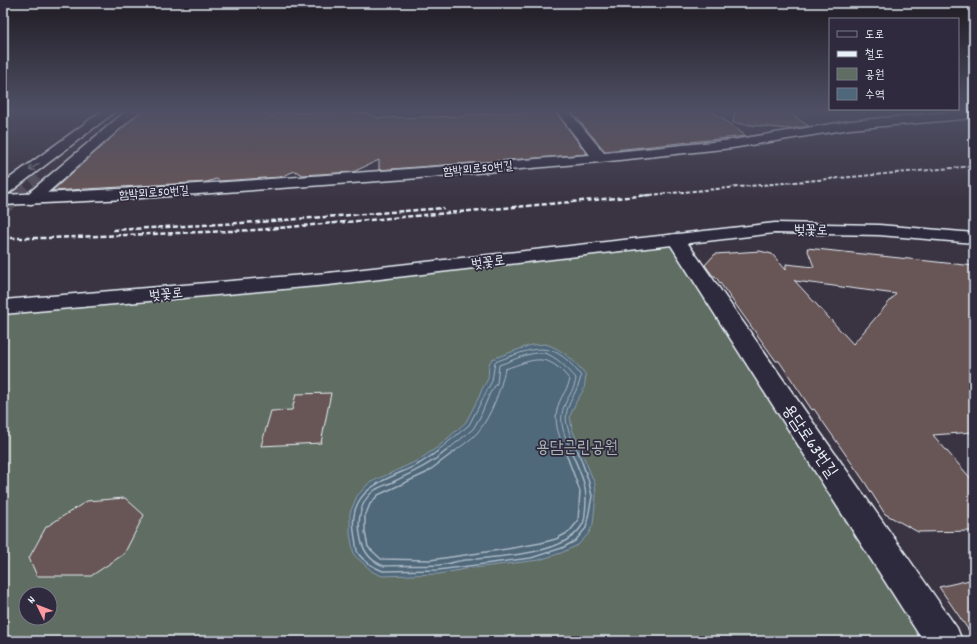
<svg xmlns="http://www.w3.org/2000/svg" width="977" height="644" font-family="Dekko,'Poor Story',sans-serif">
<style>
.green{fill:#606d62;stroke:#a4afad;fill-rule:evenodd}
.water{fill:#4f677a;stroke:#8c9eac}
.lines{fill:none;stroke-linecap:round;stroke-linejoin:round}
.shore-far1{stroke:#abbac6;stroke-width:1}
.shore{stroke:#abbac6;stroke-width:1.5}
.building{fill:#685656;stroke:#e8f1f8;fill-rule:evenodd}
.secondary-tunnel-far1{stroke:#54505d;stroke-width:14;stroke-dasharray:14 7;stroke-linecap:butt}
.secondary-tunnel{stroke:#54505d;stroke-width:18;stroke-dasharray:18 10;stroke-linecap:butt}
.minor-casing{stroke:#e8f1f8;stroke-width:3}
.tertiary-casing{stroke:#e8f1f8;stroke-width:3}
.secondary-casing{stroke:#e8f1f8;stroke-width:3}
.minor{fill:#2f2a3d;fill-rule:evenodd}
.tertiary{fill:#2f2a3d;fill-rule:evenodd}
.secondary{fill:#2f2a3d;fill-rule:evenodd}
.rail-far1{stroke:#e8f1f8;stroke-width:2;stroke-dasharray:4 2;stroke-linecap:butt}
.rail{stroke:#e8f1f8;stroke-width:2.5;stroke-dasharray:5 2.5;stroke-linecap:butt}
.oneway{stroke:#70707e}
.labels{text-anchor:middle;stroke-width:3.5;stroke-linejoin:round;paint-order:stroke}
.far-street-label{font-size:12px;fill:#e8f1f8;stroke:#2f2a3d}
.street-label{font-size:14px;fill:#e8f1f8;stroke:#2f2a3d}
.near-street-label{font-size:17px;fill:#e8f1f8;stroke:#2f2a3d}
.near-park-label{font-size:17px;fill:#abb6b4;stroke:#2f2a3d}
</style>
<rect width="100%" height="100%" fill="#3a3342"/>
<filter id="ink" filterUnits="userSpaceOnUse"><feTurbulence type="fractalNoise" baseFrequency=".025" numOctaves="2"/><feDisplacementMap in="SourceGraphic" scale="8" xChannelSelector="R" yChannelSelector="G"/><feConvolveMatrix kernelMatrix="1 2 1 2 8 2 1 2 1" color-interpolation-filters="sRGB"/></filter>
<g filter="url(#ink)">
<!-- green -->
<path class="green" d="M 676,239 L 944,641 L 3,641 L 3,307 ZM 26,594 L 50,594 L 50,618 L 26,618 Z"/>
<!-- water -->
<path class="water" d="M 546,344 C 563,350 575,361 586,375 L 584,389 L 576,402 L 570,416 L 572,429 L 595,484 L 596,496 L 593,524 L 589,533 L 578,545 L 561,553 L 539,560 L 465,569 L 439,574 L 382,576 L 373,572 L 354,555 L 350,534 L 350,513 L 357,496 L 369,483 L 417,461 L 438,447 L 466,422 L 479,397 L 482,389 L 488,379 L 489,364 L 492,359 L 531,345 Z"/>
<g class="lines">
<!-- shore-far1 -->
<g class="shore-far1">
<path d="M 436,452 L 469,425 L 492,381 L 495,362 C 533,348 553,337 581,376 C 579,387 573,395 569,405 C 561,422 572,437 578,452"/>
<path d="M 445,452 L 473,429 L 480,417 L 490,393 L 497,383 L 499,365 C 512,361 530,351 544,353 C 555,355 569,370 576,378 C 575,388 569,395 565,404 C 557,421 565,437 572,452"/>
<path d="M 454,452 C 461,446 471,440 478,432 C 491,416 501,389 505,369 C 535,359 547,351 570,380 C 568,388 562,395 559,403 C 552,421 559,436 566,452"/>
</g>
<!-- shore -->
<g class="shore">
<path d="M 438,451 C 431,456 424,461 417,465 C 382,482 345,489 355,538 C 356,542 356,550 358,553 C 363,561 375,568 383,571 L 438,570 L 531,558 L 562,548 L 575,541 L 586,528 L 592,496 L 588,479 L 578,451"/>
<path d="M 446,451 C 431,464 413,472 395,481 C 389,484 381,486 375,490 C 359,501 357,522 361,540 C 364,552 372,562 384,566 C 402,565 421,566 439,565 C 448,564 457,561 466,560 C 498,556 562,556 581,527 C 584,523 585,517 585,513 C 589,486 581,475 571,451"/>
<polyline points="455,451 426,473 378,495 370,504 365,516 365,532 368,547 381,559 430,560 507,549 541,543 556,539 569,532 578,521 580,491 565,451"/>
</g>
</g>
<!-- building -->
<g class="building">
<polygon points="141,111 257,111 273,117 276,113 368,113 377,118 467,116 467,115 555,111 587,154 379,170 379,160 353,172 302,175 295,171 280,177 220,181 216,179 207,182 52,191"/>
<polygon points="571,111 712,111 746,136 605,151"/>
<polygon points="734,111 786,111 809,126 788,129 733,123"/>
<path d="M 807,248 L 974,266 L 974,432 L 933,435 L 974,482 L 974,531 L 918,532 L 885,514 L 864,481 L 814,409 L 812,410 L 779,361 L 776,361 L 715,276 L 713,276 L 705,265 L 715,254 L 760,251 L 772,254 L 786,270 L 786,264 L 814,267 ZM 794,280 L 795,281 L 896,294 L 853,344 Z"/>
<polygon points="331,393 321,443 261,446 271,411 292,410 296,394"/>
<polygon points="125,498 144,515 124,554 91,576 37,576 29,558 46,527 87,501"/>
<polygon points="974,579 974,638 939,587"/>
</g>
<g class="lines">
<!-- secondary-tunnel-far1 -->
<polyline class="secondary-tunnel-far1" points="15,196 39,178"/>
<!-- secondary-tunnel -->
<polyline class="secondary-tunnel" points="3,205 16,195"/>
<defs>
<g id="minor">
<path d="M 556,111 L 569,111 L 604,153 L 732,140 L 850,121 L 961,111 L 974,111 L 974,118 L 850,129 L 732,148 L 600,162 L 407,179 L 127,199 L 3,205 L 3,195 C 199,186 394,170 590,155 Z"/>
<polygon points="676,234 682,235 957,628 962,641 923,641 667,239 670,235"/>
</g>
<polygon id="tertiary" points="775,223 879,225 974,233 974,243 879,235 775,233 328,285 3,314 3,300 328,273"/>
<g id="secondary">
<polygon points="102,111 116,111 9,193 3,195 3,183"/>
<polygon points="126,111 140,111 37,202 31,204 25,202 23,199 25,196"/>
</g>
</defs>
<!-- minor casing -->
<use href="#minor" class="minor-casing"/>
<!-- tertiary casing -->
<use href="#tertiary" class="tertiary-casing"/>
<!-- secondary casing -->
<use href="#secondary" class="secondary-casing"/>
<!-- minor -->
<use href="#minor" class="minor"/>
<!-- tertiary -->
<use href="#tertiary" class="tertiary"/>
<!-- secondary -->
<use href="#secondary" class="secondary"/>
<!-- rail-far1 -->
<polyline class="rail-far1" points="638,196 974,166"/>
<!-- rail -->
<g class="rail">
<polyline points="113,230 258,222 444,208"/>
<polyline points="3,238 48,238 256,230 650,195"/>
</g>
</g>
<!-- one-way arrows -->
<defs><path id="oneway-shaft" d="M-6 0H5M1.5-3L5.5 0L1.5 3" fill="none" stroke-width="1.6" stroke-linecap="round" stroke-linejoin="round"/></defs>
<use class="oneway" href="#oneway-shaft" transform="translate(34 167) rotate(144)"/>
</g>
<!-- sky -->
<linearGradient id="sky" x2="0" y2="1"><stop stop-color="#201c24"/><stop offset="0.55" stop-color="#4f5065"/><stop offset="1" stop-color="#4f5065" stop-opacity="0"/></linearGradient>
<rect width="977" height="202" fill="url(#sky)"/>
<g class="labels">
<!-- far-street labels -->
<g class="far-street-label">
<text transform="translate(478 168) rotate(-5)" y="4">함박뫼로50번길</text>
<text transform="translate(154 192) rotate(-4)" y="4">함박뫼로50번길</text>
</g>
<!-- street labels -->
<g class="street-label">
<text transform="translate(811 229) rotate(1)" y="5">벚꽃로</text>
<text transform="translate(488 261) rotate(-7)" y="5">벚꽃로</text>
<text transform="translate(166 293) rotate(-5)" y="5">벚꽃로</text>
</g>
<!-- near-street labels -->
<g class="near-street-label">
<text transform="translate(811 440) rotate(56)" y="6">용담로63번길</text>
</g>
<!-- near-park labels -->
<g class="near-park-label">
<text x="577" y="452">용담근린공원</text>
</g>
</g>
<!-- margin -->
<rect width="977" height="644" fill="none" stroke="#2f2a3d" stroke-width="16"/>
<rect x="8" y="8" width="961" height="628" fill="none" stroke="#e8f1f8" stroke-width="1.5" filter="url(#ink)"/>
<!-- legend -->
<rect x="829" y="18" width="130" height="92" fill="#2f2a3d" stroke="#797a88"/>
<rect x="837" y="31" width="20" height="6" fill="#2f2a3d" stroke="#797a88"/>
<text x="865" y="38" font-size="12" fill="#e8f1f8">도로</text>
<rect x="837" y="51" width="20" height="6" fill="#e8f1f8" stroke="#797a88"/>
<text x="865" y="58" font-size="12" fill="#e8f1f8">철도</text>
<rect x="837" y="68" width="20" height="12" fill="#606d62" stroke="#797a88"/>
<text x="865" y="78" font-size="12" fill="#e8f1f8">공원</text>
<rect x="837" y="88" width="20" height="12" fill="#4f677a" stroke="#797a88"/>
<text x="865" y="98" font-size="12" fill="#e8f1f8">수역</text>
<!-- north arrow -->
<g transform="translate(38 606) rotate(313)"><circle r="19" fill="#2f2a3d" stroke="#797a88"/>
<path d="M0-3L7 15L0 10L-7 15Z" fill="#ff9aa2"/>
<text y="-6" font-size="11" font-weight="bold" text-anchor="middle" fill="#e8f1f8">N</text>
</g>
</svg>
